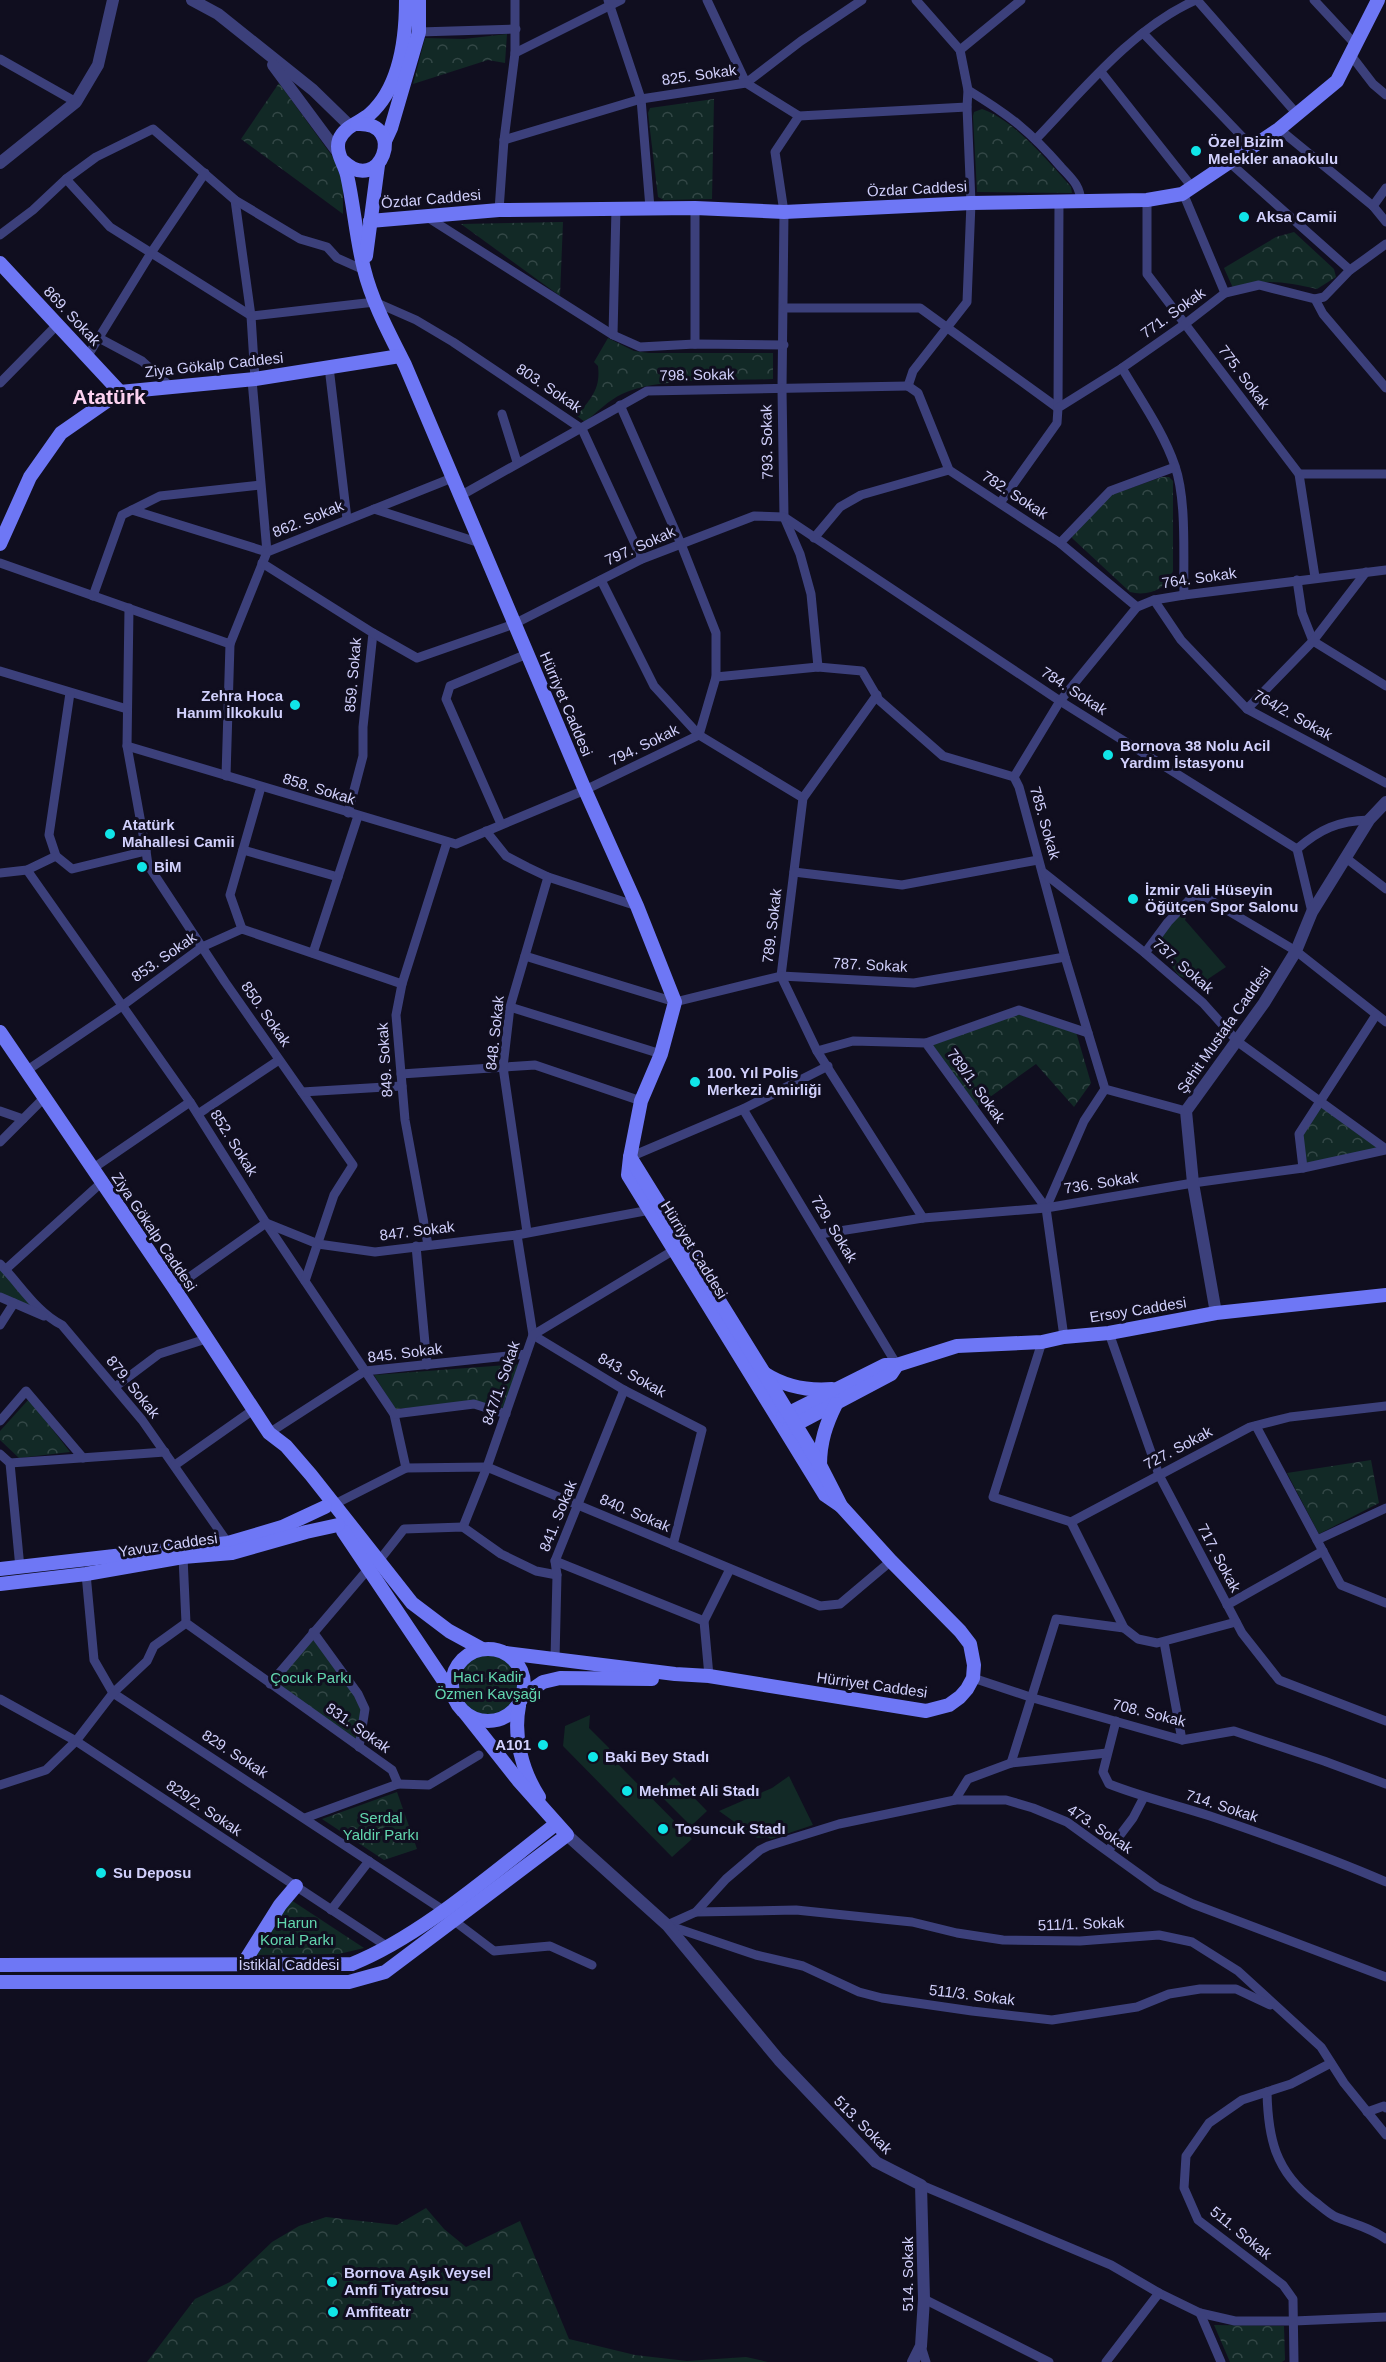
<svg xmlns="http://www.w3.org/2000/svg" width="1386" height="2362" font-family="Helvetica,sans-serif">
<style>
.grass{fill:#122926}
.park{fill:url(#park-crowns)}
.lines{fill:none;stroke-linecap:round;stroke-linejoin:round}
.minor{stroke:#3c407b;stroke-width:9}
.tertiary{stroke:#3c407b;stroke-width:12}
.secondary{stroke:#6e77f5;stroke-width:14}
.poi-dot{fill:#10e5e8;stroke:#100e1f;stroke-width:2}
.labels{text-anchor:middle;stroke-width:6;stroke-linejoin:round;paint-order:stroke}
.street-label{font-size:15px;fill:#d1d0fc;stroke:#100e1f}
.poi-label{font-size:15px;font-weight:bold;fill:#d1d0fc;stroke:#100e1f;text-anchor:start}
.park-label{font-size:15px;fill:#62d6af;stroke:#100e1f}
.district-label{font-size:21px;font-weight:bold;fill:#fcd2f0;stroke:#100e1f}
</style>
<defs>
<pattern id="park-crowns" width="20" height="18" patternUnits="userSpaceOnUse" patternTransform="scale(1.5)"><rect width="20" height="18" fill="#122926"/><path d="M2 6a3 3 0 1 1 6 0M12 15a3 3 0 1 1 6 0" fill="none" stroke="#334746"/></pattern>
</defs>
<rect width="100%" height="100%" fill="#100e1f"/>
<!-- grass -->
<g class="grass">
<polygon points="1194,898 1185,920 1226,967 1208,979 1208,986 1179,976 1154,943"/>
<polygon points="590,1715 589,1728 609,1748 615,1766 618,1764 692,1839 672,1857 563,1746 565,1726"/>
<polygon points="789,1776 813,1825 771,1839 767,1837 757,1838 719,1811 772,1788"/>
<polygon points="674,1777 707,1811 691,1826 658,1793"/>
</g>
<!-- park -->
<g class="park">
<polygon points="507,34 505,63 488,60 413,84 425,38 464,39"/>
<polygon points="279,83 335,160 343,185 343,214 241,139"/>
<polygon points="714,99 712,199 664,200 658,197 648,113 650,108"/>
<path d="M 982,109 C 1014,120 1048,161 1071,187 L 1072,193 L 977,192 L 973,116 L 974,112 Z"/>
<polygon points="563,222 560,296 461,224"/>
<path d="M 1294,232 L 1334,269 L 1336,277 L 1317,289 C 1285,282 1264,278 1233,288 L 1224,268 L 1276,237 Z"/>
<path d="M 608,338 L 634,351 L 649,353 L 773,353 L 773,379 C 732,381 658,377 622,394 C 609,400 596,413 585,422 L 577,416 C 590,399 601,390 598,366 L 594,362 Z"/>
<path d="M 1162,477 L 1169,477 L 1173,481 L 1173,571 C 1167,589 1148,597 1130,592 L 1072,538 L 1072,535 L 1111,495 Z"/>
<polygon points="1017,1014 1076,1032 1091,1083 1074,1107 1036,1064 976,1107 930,1044"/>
<polygon points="1321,1105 1378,1148 1305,1164 1302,1135"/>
<polygon points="0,1267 34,1309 0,1296"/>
<polygon points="520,1364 503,1410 475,1402 395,1409 374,1375"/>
<polygon points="29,1399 70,1452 19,1458 0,1440 0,1431"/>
<polygon points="1371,1460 1379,1503 1319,1534 1287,1473"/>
<polygon points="313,1632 365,1709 359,1747 270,1684"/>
<circle cx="488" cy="1685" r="36"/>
<polygon points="397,1792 417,1849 384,1860 322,1819"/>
<polygon points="291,1900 364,1948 339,1954 253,1955"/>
<polygon points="426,2208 444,2229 466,2247 520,2221 569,2339 635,2355 687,2361 746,2357 768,2362 147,2362 195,2299 230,2282 272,2242 299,2226 326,2217 397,2225"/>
<polygon points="1214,2325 1284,2326 1285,2360 1282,2362 1230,2362"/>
</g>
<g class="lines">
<!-- minor -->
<g class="minor">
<polyline points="608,0 641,99 650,208"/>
<polyline points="707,0 746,83 801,41 862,0"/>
<polyline points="1197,0 1297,114"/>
<polyline points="1314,0 1355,44"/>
<polyline points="419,32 516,29"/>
<polyline points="1143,33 1253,148"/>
<polyline points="960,50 1021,0"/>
<polyline points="515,53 621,0"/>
<polyline points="1350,54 1373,84 1386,95"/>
<polyline points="0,59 76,102"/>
<polyline points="1101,72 1192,187"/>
<path d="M 968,90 C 1009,115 1030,131 1061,167 C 1072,179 1080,185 1081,202"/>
<polyline points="799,116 775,152 784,212 782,389 784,517 800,554 811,594 818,667"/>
<polyline points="1279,129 1373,206 1386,222"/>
<path d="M 1037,138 C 1084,89 1133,28 1196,0"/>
<polyline points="504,140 641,99 746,83 799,116 967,107"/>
<polyline points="1230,163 1350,270"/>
<polyline points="66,179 110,227 250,315"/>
<polyline points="1183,193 1225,293"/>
<polyline points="235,200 251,316 255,379"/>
<polyline points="1147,200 1147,274 1299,474 1315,577"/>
<polyline points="1373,206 1386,188"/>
<polyline points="695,208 695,344"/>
<polyline points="499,210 504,140 515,53 515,0"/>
<polyline points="427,217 613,335 640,347 695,344 784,345"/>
<polyline points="0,235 33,210 66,179 96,157 153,129 235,200 300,239 327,247 337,258 364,270"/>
<polyline points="1315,299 1324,297 1350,270 1386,244"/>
<polyline points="784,308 920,308 1058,408"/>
<polyline points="251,316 375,302 416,320 453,342 582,429 642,559"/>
<polyline points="613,335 616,208"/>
<polyline points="99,338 142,361 171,387"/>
<polyline points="87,357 151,253 205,173"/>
<polyline points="329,367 347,519"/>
<path d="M 1122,368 C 1140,399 1163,431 1175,466 C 1187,501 1183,557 1184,595"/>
<polyline points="252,380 267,552"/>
<polyline points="0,383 57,325"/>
<polyline points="908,386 913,371 967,302 971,203 967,107 968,90 960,50 916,0"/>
<polyline points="908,386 918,393 949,470 1060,543 1137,607"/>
<polyline points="1058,408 1059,202"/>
<polyline points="502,414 517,462"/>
<polyline points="1299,474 1386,474"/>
<polyline points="460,496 647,391 908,386"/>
<polyline points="1000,503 1057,423 1058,408 1122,368 1185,324 1225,293 1259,285 1315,299 1323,314 1386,388"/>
<polyline points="374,509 480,543"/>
<polyline points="132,510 267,552"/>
<polyline points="784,517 1060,701 1297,849 1312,912"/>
<polyline points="814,538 840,507 861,495 949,470"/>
<polyline points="1060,543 1110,491 1175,467"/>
<polyline points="0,563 230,644 267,552 452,478"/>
<polyline points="262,563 373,633 363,727 363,756 348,813"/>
<polyline points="601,580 654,686 699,735 803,798"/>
<polyline points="1297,580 1302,613 1313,641 1386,686"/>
<polyline points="93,596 122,515 160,496 260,485"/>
<polyline points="1154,600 1181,640 1247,709 1386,783"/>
<polyline points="129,608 127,746 146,851"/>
<polyline points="373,633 417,658 514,624 642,559 754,516 784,517"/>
<polyline points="0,671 127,709"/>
<polyline points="716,677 818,667 862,671 879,700 943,756 1014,777 1019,787 1065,957 1105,1089 1186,1111"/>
<polyline points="877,695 803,798 781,976 817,1051 923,1218"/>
<polyline points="1247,709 1313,641 1366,572"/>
<polyline points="127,746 456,844 585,790 699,735 716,677 716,633 681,544 620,405"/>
<polyline points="226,776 230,644"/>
<polyline points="1014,777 1060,701 1137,607 1154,600 1184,595 1386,570"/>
<polyline points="501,824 446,699 450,686 527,654"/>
<polyline points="486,831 506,856 527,867 548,877 637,906"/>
<path d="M 1297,849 C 1320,829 1338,821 1369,820"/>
<polyline points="243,850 338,877"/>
<polyline points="56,856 49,835 70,693"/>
<polyline points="1346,858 1386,889"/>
<polyline points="27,870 190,1102 266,1223 394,1414 406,1468"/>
<polyline points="794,872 902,885 1038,860"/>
<polyline points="0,873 27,870 56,856 72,869 146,851 148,865 225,982 353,1165 334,1195 305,1281"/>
<polyline points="1044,873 1145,953 1203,1003 1238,1042 1386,1149"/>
<polyline points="242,929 230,895 261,787"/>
<polyline points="313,953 358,816"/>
<polyline points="1145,953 1168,922 1194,895 1205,897 1296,951 1386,1022"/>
<polyline points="525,956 675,1002 781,976 914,983 1065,957"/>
<polyline points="510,1007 661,1054"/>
<polyline points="926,1043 1019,1010 1088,1033"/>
<polyline points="817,1051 853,1041 926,1043 1046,1208 1064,1337"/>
<polyline points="26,1071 122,1006 202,947 242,929 402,984"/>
<polyline points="401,1074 535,1065 641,1101"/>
<polyline points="302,1092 402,1086"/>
<polyline points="743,1109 897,1365"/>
<polyline points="0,1111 23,1119"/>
<polyline points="198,1114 279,1060"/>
<polyline points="0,1142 44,1098"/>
<polyline points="630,1157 743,1109 828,1066"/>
<polyline points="1303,1168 1299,1134 1376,1015"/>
<polyline points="92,1169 190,1102"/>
<polyline points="1046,1208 1084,1121 1105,1089"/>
<polyline points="527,1232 503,1067 510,1007 548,877"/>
<polyline points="820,1234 923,1218 1046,1208 1193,1183 1303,1168 1386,1150"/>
<polyline points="517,1235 533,1335 624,1390 702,1430 673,1545"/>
<polyline points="428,1245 405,1120 396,1015 402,984 447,842"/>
<polyline points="416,1246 427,1365"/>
<path d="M 0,1264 C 20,1284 36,1312 62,1325 L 142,1420 L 228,1543"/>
<polyline points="6,1269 101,1183"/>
<polyline points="174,1288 266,1223 318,1244 375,1252 517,1235 650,1210"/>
<polyline points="0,1297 44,1316"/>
<polyline points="0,1325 14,1303"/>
<polyline points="1109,1333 1159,1475 1242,1633 1279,1680 1386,1721"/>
<polyline points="1042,1342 993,1497 1071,1522 1250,1427 1290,1417 1386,1406"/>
<polyline points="115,1387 159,1354 206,1339"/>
<polyline points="394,1414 474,1404 506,1414"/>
<polyline points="0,1421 26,1391 83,1458"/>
<polyline points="1256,1426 1341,1585 1386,1603"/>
<polyline points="269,1433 365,1371 526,1354"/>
<polyline points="0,1454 10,1463"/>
<polyline points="10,1463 165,1452"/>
<polyline points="10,1463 20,1568"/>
<polyline points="175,1465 253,1410"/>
<polyline points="331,1506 406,1468 487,1467 820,1606 840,1604 891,1561"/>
<polyline points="1071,1522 1124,1628 1138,1639 1157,1643 1236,1622"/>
<polyline points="463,1527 487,1467 533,1335 674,1250"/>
<polyline points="1317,1540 1386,1508"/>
<polyline points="183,1557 186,1623 392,1770 398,1784 305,1818"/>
<polyline points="555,1561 704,1621"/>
<polyline points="378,1562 404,1529 463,1527 501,1554 536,1571 557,1575"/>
<polyline points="86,1574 94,1660 113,1693 443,1910 453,1920 494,1951 550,1946 592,1965"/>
<polyline points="1227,1605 1323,1551"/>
<polyline points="313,1632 358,1694 365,1709 359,1747"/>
<polyline points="1164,1642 1182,1740"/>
<polyline points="555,1659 557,1575 555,1561 624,1390"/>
<polyline points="709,1676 704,1621 730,1569"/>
<polyline points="973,1678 1033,1698 1182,1740 1234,1731 1324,1761 1386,1784"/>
<polyline points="270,1684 369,1568"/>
<polyline points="0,1699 76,1741 388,1947"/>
<path d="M 1116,1721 L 1103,1772 L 1109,1784 C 1142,1797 1176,1805 1210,1816 C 1269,1836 1329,1857 1386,1882"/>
<polyline points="1011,1763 1056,1619 1124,1628"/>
<polyline points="398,1784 429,1785 479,1755"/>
<polyline points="0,1785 46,1770 76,1741 113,1693 147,1661 154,1646 186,1623"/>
<polyline points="955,1800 968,1779 1011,1763 1107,1753"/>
<polyline points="1108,1851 1133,1818 1144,1797"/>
<polyline points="331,1910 369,1861"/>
<polyline points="696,1912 796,1910 912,1922 957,1933 1003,1940 1080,1941 1159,1935 1192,1942 1238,1971 1321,2047 1344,2083 1386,2135"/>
<polyline points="667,1925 696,1912 726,1879 760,1850 768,1846 839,1824 955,1800 1006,1800 1033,1808 1067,1822 1157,1887 1193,1904 1386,1977"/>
<polyline points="667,1925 756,1955 803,1966 859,1992 882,1998 972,2011 1052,2020 1137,2007 1169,1994 1200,1989 1236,1989 1270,2005"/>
<path d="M 1267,2092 C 1268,2138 1275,2171 1314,2201 C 1321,2206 1328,2213 1336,2217 C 1354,2224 1371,2228 1386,2239"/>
<polyline points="1367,2112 1384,2106 1386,2108"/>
<polyline points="921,2185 1111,2265 1159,2293 1200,2313 1235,2321 1294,2321 1386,2317"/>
<polyline points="924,2299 1049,2362"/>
<polyline points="1200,2313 1221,2362"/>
<polyline points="921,2346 926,2362"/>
<polyline points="1106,2362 1159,2293"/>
<polyline points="1294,2362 1293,2299 1283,2285 1198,2220 1184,2188 1186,2156 1209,2123 1242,2100 1291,2084 1331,2063"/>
</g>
<!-- tertiary -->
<g class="tertiary">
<polyline points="192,0 218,14 313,90 350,126"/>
<polyline points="273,65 339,154"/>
<polyline points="0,163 76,102 98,65 113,0"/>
<polyline points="1216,1313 1193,1183 1186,1111 1264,1003 1296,951 1312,912 1369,820 1386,802"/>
<polyline points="567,1835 667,1925 779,2060 876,2162 921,2185 924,2299 921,2346 913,2362"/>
</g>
<!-- secondary -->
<g class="secondary">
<path d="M 406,0 C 406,39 400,87 370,114 C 360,123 344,126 339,140 C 335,152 344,163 347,175 C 354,206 356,238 364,269 C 372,302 390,335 405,365 L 585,790 L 637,906 L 675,1002 L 661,1054 L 641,1101 L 630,1157 L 628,1175 L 825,1495 L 841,1506"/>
<polyline points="385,141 391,128 419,32 419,0"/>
<path d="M 343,161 C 380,197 408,121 357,124"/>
<polyline points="370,221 499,210 695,208 784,212 971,203 1147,200 1182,194 1279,129 1337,81 1378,0"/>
<polyline points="366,256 378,165"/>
<polyline points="0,263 120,392"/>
<polyline points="0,544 30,477 61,433 120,392 255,379 400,356"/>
<polyline points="0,1032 174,1288 269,1433 286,1446 311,1475 412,1603 449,1631 482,1649"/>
<path d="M 764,1373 C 784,1386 808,1391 832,1389"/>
<polyline points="783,1416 885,1365 897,1365 957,1346 1042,1342 1064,1337 1109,1333 1216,1313 1386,1295"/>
<polyline points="789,1428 891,1374 897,1365"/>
<path d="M 820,1465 C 820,1442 826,1424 836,1404"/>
<polyline points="343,1531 452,1693"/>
<polyline points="0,1569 228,1543 282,1527 325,1507"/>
<polyline points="0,1584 86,1574 183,1557 232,1553 306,1532 338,1525"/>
<circle cx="488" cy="1685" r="36"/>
<polyline points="506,1653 675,1674 709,1676 926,1711 949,1705 960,1697 967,1689 973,1678 974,1665 970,1644 960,1631 891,1561 841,1506 820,1465 764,1373 630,1157"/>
<polyline points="524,1695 543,1682 560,1678 652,1679"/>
<path d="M 519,1706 C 513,1736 522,1771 539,1797"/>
<polyline points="243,1964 280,1905 296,1886"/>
<path d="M 0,1965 L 352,1964 C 422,1936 496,1870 556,1824"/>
<polyline points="0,1982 349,1982 385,1972 567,1835 518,1780 465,1713"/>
</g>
</g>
<!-- markers -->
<g class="poi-dot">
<circle cx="1196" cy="151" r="6"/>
<circle cx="1244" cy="217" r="6"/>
<circle cx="295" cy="705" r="6"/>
<circle cx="1108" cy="755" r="6"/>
<circle cx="110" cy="834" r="6"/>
<circle cx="142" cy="867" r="6"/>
<circle cx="1133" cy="899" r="6"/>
<circle cx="695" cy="1082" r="6"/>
<circle cx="543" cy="1745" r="6"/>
<circle cx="593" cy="1757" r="6"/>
<circle cx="627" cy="1791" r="6"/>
<circle cx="663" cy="1829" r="6"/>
<circle cx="101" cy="1873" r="6"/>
<circle cx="332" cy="2282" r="6"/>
<circle cx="333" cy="2312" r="6"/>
</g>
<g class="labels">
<!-- street labels -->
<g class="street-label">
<text transform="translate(699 75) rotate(-8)" y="5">825. Sokak</text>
<text transform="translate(917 189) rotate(-3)" y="5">Özdar Caddesi</text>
<text transform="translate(431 199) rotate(-5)" y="5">Özdar Caddesi</text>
<text transform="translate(1173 313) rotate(-36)" y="5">771. Sokak</text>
<text transform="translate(72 316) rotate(47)" y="5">869. Sokak</text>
<text transform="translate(214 365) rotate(-6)" y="5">Ziya Gökalp Caddesi</text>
<text transform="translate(697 375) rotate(-1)" y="5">798. Sokak</text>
<text transform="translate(1244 377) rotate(53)" y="5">775. Sokak</text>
<text transform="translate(549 388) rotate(34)" y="5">803. Sokak</text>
<text transform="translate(767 442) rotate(-91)" y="5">793. Sokak</text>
<text transform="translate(1015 495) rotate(33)" y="5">782. Sokak</text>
<text transform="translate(308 519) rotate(-22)" y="5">862. Sokak</text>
<text transform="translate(640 546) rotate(-24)" y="5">797. Sokak</text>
<text transform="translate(1199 578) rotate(-8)" y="5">764. Sokak</text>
<text transform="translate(353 675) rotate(-85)" y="5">859. Sokak</text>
<text transform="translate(1074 691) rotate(33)" y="5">784. Sokak</text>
<text transform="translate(566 704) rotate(67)" y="5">Hürriyet Caddesi</text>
<text transform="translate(1293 715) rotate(29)" y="5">764/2. Sokak</text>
<text transform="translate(644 745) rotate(-26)" y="5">794. Sokak</text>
<text transform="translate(319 789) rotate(17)" y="5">858. Sokak</text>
<text transform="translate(1045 823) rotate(74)" y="5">785. Sokak</text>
<text transform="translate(772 926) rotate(-83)" y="5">789. Sokak</text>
<text transform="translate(164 957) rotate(-35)" y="5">853. Sokak</text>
<text transform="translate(870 965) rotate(3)" y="5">787. Sokak</text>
<text transform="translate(1183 966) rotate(41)" y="5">737. Sokak</text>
<text transform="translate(266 1014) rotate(55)" y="5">850. Sokak</text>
<text transform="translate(1224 1030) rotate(-55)" y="5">Şehit Mustafa Caddesi</text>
<text transform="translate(495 1033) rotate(-84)" y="5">848. Sokak</text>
<text transform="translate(385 1060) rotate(-94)" y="5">849. Sokak</text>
<text transform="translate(976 1086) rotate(54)" y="5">789/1. Sokak</text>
<text transform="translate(234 1143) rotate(58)" y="5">852. Sokak</text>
<text transform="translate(1101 1183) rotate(-9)" y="5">736. Sokak</text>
<text transform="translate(834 1229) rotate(59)" y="5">729. Sokak</text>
<text transform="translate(417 1231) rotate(-7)" y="5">847. Sokak</text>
<text transform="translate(154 1232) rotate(56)" y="5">Ziya Gökalp Caddesi</text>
<text transform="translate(694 1250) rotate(58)" y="5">Hürriyet Caddesi</text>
<text transform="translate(1138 1310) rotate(-9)" y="5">Ersoy Caddesi</text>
<text transform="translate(405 1353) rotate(-7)" y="5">845. Sokak</text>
<text transform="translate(632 1375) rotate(29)" y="5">843. Sokak</text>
<text transform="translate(501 1383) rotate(-71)" y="5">847/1. Sokak</text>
<text transform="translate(133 1387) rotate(51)" y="5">879. Sokak</text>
<text transform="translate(1178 1448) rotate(-28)" y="5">727. Sokak</text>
<text transform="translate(635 1513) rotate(23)" y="5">840. Sokak</text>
<text transform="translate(558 1516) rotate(-68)" y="5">841. Sokak</text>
<text transform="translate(168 1545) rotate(-8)" y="5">Yavuz Caddesi</text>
<text transform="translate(1219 1558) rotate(62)" y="5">717. Sokak</text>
<text transform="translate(872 1685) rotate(8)" y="5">Hürriyet Caddesi</text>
<text transform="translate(1149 1713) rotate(14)" y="5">708. Sokak</text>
<text transform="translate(358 1728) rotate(35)" y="5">831. Sokak</text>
<text transform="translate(235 1754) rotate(33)" y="5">829. Sokak</text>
<text transform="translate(1222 1806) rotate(18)" y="5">714. Sokak</text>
<text transform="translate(204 1808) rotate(34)" y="5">829/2. Sokak</text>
<text transform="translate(1100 1829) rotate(34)" y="5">473. Sokak</text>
<text transform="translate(1081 1924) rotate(-2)" y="5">511/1. Sokak</text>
<text x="289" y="1970">İstiklal Caddesi</text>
<text transform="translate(972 1995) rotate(7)" y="5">511/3. Sokak</text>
<text transform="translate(863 2125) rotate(45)" y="5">513. Sokak</text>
<text transform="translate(1241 2233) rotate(39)" y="5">511. Sokak</text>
<text transform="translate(908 2274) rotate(-90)" y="5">514. Sokak</text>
</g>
<!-- poi labels -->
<g class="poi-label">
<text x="1208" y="147">Özel Bizim<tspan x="1208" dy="17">Melekler anaokulu</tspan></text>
<text x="1256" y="222">Aksa Camii</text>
<text x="283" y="701" text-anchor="end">Zehra Hoca<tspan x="283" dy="17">Hanım İlkokulu</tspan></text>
<text x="1120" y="751">Bornova 38 Nolu Acil<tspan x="1120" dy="17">Yardım İstasyonu</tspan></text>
<text x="122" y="830">Atatürk<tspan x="122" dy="17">Mahallesi Camii</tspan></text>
<text x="154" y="872">BİM</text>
<text x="1145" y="895">İzmir Vali Hüseyin<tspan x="1145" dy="17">Öğütçen Spor Salonu</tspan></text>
<text x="707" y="1078">100. Yıl Polis<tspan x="707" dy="17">Merkezi Amirliği</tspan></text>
<text x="531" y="1750" text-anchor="end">A101</text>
<text x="605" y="1762">Baki Bey Stadı</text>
<text x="639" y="1796">Mehmet Ali Stadı</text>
<text x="675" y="1834">Tosuncuk Stadı</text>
<text x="113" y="1878">Su Deposu</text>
<text x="344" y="2278">Bornova Aşık Veysel<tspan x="344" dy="17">Amfi Tiyatrosu</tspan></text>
<text x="345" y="2317">Amfiteatr</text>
</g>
<!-- park labels -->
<g class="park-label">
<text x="488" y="1682">Hacı Kadir<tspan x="488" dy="17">Özmen Kavşağı</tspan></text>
<text x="311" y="1683">Çocuk Parkı</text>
<text x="381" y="1823">Serdal<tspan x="381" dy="17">Yaldir Parkı</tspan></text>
<text x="297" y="1928">Harun<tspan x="297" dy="17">Koral Parkı</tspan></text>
</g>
<!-- district labels -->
<g class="district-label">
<text x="109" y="404">Atatürk</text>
</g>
</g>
</svg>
